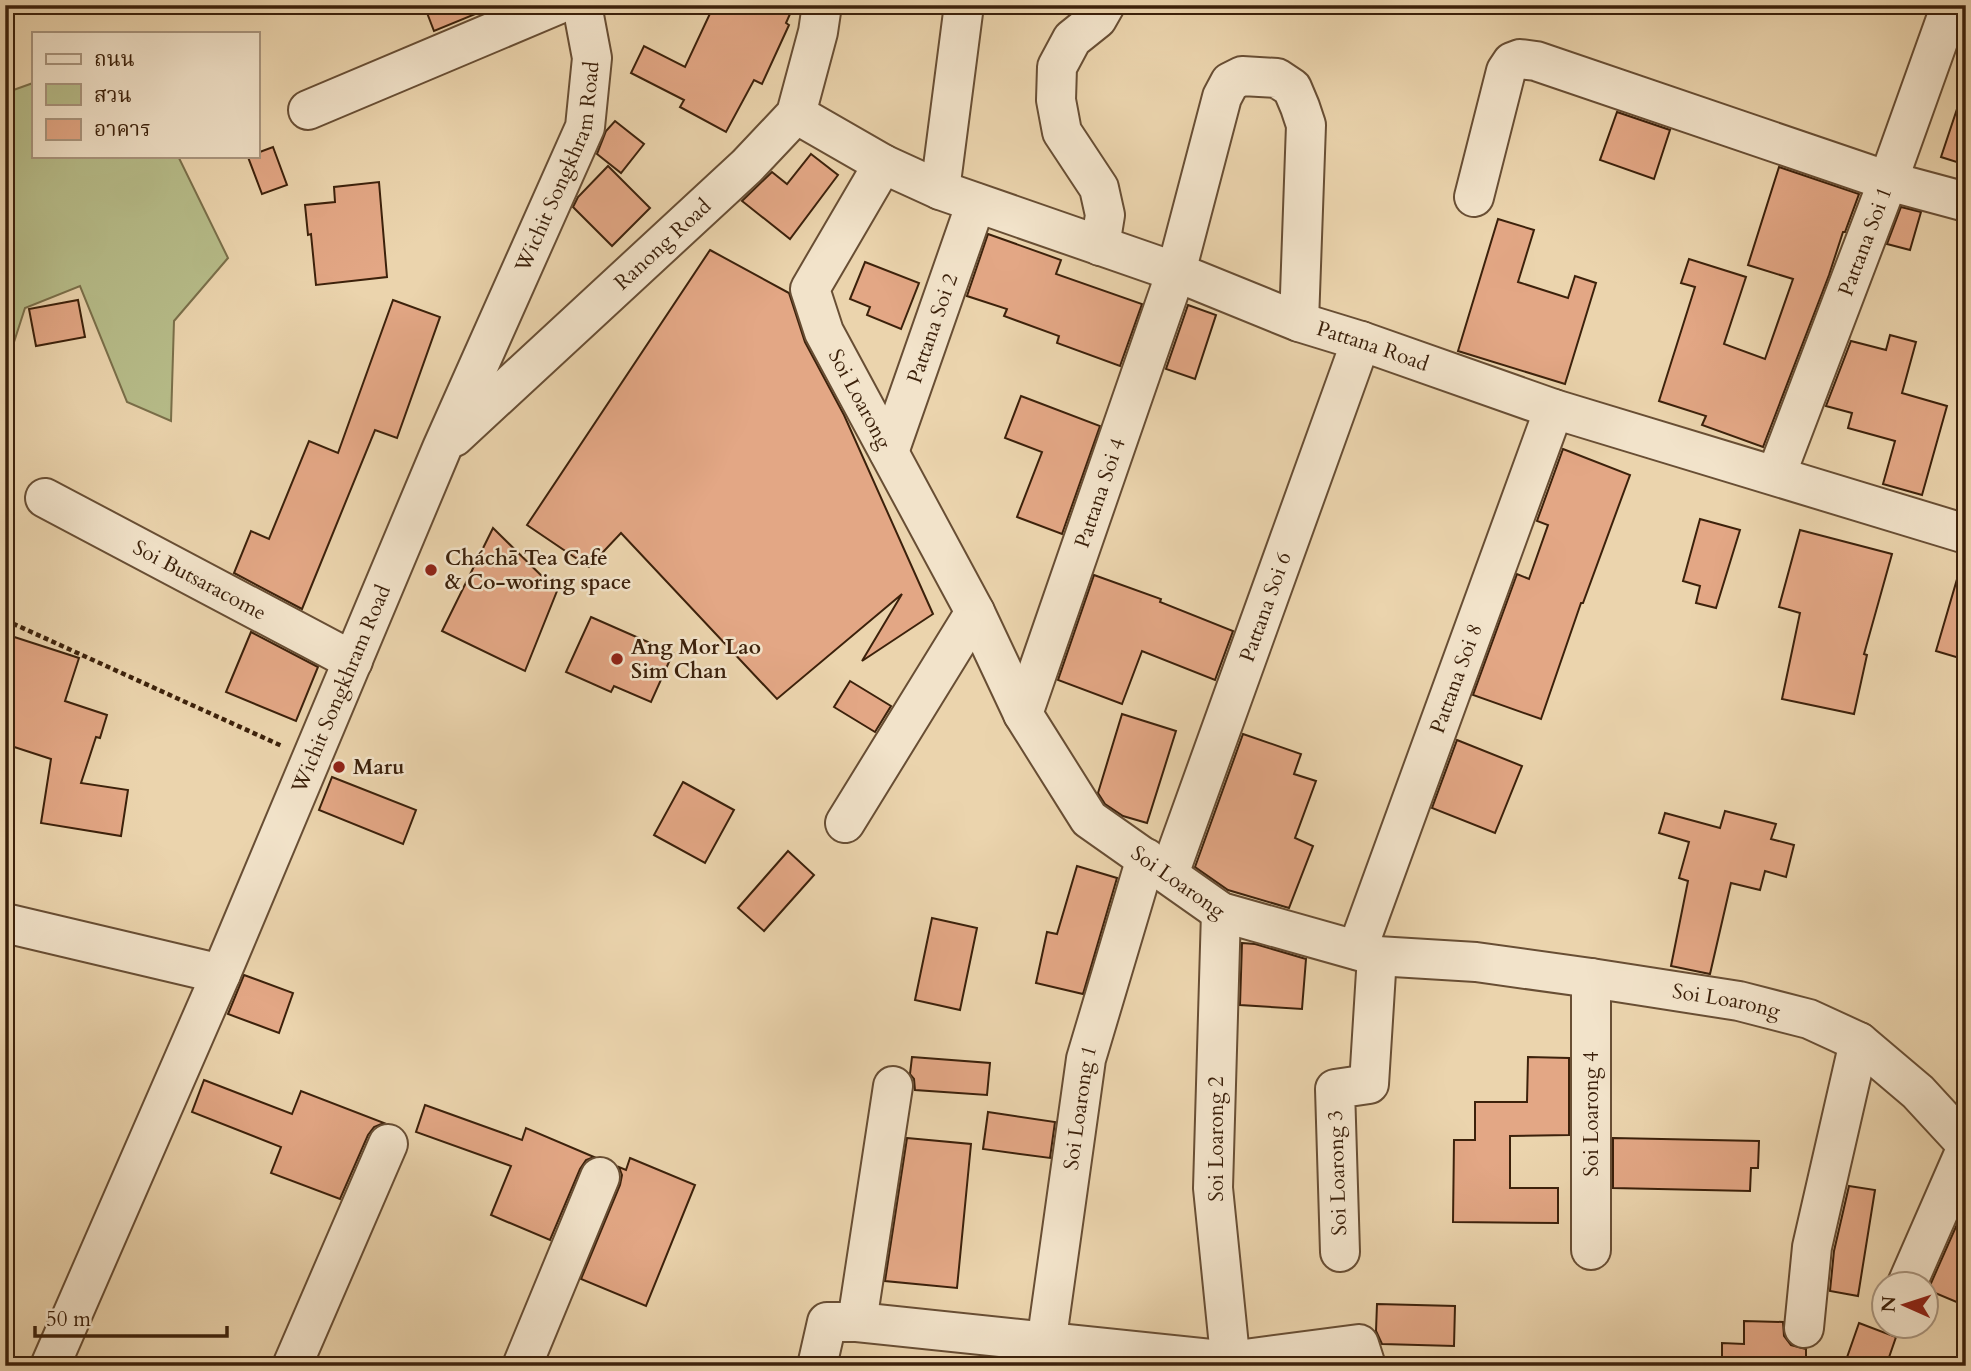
<svg xmlns="http://www.w3.org/2000/svg" width="1971" height="1371" font-family="Cardo,'Noto Serif Thai',serif">
<style>
.green{fill:#b7bd8a;stroke:#7a6f4a;stroke-width:2}
.building{fill:#e3a785;stroke:#3c210b;stroke-width:2}
.lines{fill:none;stroke-linecap:round;stroke-linejoin:round}
.minor-casing{stroke:#684e34;stroke-width:42}
.path{stroke:#3c210b;stroke-width:4.5;stroke-dasharray:5 3.5;stroke-linecap:butt}
.minor{stroke:#f2e3ca;stroke-width:38}
.poi-dot{fill:#8f2418;stroke:#f2e3ca;stroke-width:2.5}
.labels{text-anchor:middle;stroke-width:5;stroke-linejoin:round;paint-order:stroke}
.street-label{font-size:21px;fill:#3c210b;stroke:#f2e3ca}
.poi-label{font-size:21px;font-weight:bold;fill:#3c210b;stroke:#f2e3ca;text-anchor:start}
</style>
<rect width="100%" height="100%" fill="#ebd4ad"/>
<filter id="stains"><feTurbulence type="fractalNoise" baseFrequency=".00286" numOctaves="4"/><feColorMatrix values="0 0 0 0 .2 0 0 0 0 .09 0 0 0 0 .02 0 0 0 .5 -.17"/></filter>
<radialGradient id="worn" r=".72"><stop offset=".6" stop-color="#630" stop-opacity="0"/><stop offset="1" stop-color="#630" stop-opacity=".3"/></radialGradient>
<!-- green -->
<polygon class="green" points="33,83 33,156 178,156 228,258 174,321 171,421 127,402 80,286 25,308 5,370 5,93"/>
<!-- building -->
<g class="building">
<polygon points="424,5 494,5 495,6 434,31"/>
<polygon points="714,5 794,5 786,23 789,25 762,84 754,80 726,132 680,107 684,100 631,73 644,46 685,67"/>
<polygon points="1962,94 1966,95 1966,165 1941,157"/>
<polygon points="1617,112 1670,130 1654,179 1600,160"/>
<polygon points="615,121 644,144 621,173 597,154 606,131"/>
<polygon points="273,147 287,185 262,194 248,157 257,156 257,153"/>
<polygon points="811,154 838,175 790,239 742,201 772,172 787,184"/>
<polygon points="608,166 650,208 612,246 573,207 578,197"/>
<polygon points="1779,167 1859,194 1845,232 1843,232 1829,275 1763,447 1702,425 1706,416 1659,401 1695,287 1681,283 1689,259 1746,277 1724,344 1765,359 1793,279 1748,265"/>
<polygon points="379,182 387,277 316,285 311,234 308,235 305,205 335,202 334,187"/>
<polygon points="1901,207 1921,212 1910,250 1887,244"/>
<polygon points="1498,219 1534,230 1518,282 1568,298 1575,276 1596,283 1565,384 1458,351"/>
<polygon points="988,234 1061,260 1056,274 1142,304 1120,366 1057,343 1059,336 1004,316 1007,309 967,296"/>
<polygon points="710,250 789,293 805,342 844,415 933,614 862,661 902,594 777,699 621,533 589,567 527,525"/>
<polygon points="865,262 919,283 901,329 867,315 870,307 850,299"/>
<polygon points="78,300 85,337 36,346 29,309"/>
<polygon points="393,300 440,317 397,438 375,430 302,609 234,573 251,531 269,539 309,441 338,453"/>
<polygon points="1188,305 1216,315 1195,379 1166,369"/>
<polygon points="1890,335 1916,342 1902,393 1947,406 1922,495 1883,484 1895,441 1848,428 1852,413 1826,406 1851,341 1886,350"/>
<polygon points="1021,396 1100,426 1062,534 1017,517 1042,452 1005,438"/>
<polygon points="1563,449 1630,475 1583,603 1581,603 1541,719 1473,695 1517,574 1529,579 1548,525 1537,521"/>
<polygon points="1700,519 1740,530 1716,608 1696,603 1700,586 1683,581"/>
<polygon points="493,528 557,591 525,671 442,631"/>
<polygon points="1800,530 1892,554 1864,654 1867,655 1854,714 1782,699 1800,613 1779,607"/>
<polygon points="1960,569 1966,570 1966,660 1936,651"/>
<polygon points="1094,575 1161,599 1160,602 1233,631 1215,680 1142,651 1122,704 1058,680"/>
<polygon points="591,617 673,653 651,702 614,686 611,692 566,672"/>
<polygon points="251,632 318,667 296,721 226,692"/>
<polygon points="5,634 79,658 65,701 107,715 100,738 96,737 81,783 128,790 121,836 41,823 51,759 5,744"/>
<polygon points="850,681 891,706 875,732 834,707"/>
<polygon points="1122,714 1176,731 1147,823 1123,816 1105,804 1098,793"/>
<polygon points="1243,734 1301,754 1294,774 1316,781 1295,838 1313,846 1289,908 1228,890 1195,867"/>
<polygon points="1457,740 1522,766 1495,833 1432,808"/>
<polygon points="332,777 416,810 403,844 319,810"/>
<polygon points="683,782 734,810 705,863 654,835"/>
<polygon points="1725,811 1776,824 1771,839 1794,845 1786,877 1765,871 1760,890 1731,883 1710,974 1671,966 1688,881 1679,878 1689,842 1659,833 1665,813 1720,828"/>
<polygon points="788,851 814,875 764,931 738,908"/>
<polygon points="1077,866 1117,878 1083,994 1036,983 1047,932 1057,934"/>
<polygon points="932,918 977,928 960,1010 915,1000"/>
<polygon points="1242,943 1255,944 1306,959 1302,1009 1240,1005"/>
<polygon points="244,975 293,993 279,1033 228,1014"/>
<polygon points="912,1057 990,1063 987,1095 915,1090 914,1079 910,1074"/>
<polygon points="1528,1057 1569,1058 1569,1135 1510,1136 1510,1188 1558,1188 1558,1223 1453,1222 1454,1140 1475,1140 1475,1102 1527,1102"/>
<polygon points="204,1080 292,1114 301,1091 384,1123 374,1127 368,1135 340,1199 271,1173 281,1147 192,1112"/>
<polygon points="425,1105 522,1140 526,1128 594,1157 586,1160 580,1169 550,1240 491,1215 511,1166 416,1132"/>
<polygon points="988,1112 1055,1122 1050,1158 983,1149"/>
<polygon points="907,1138 971,1144 957,1288 885,1281"/>
<polygon points="1613,1138 1759,1141 1758,1168 1751,1168 1750,1191 1613,1188"/>
<polygon points="630,1158 695,1185 646,1306 581,1279 620,1185 622,1175 619,1167 626,1170"/>
<polygon points="1849,1186 1875,1190 1858,1296 1830,1291 1834,1251"/>
<polygon points="1966,1204 1966,1306 1928,1290"/>
<polygon points="1377,1304 1455,1306 1454,1346 1382,1344 1376,1331"/>
<polygon points="1744,1321 1783,1322 1784,1336 1791,1345 1806,1349 1806,1366 1722,1365 1722,1343 1744,1344"/>
<polygon points="1859,1323 1896,1337 1886,1366 1844,1366"/>
</g>
<g class="lines">
<defs>
<g id="minor">
<polyline points="308,110 557,5"/>
<path id="s1" d="M 796,114 L 883,164 L 940,190 L 1176,272 L 1299,322 L 1361,341 L 1554,409 L 1966,534"/>
<path id="s2" d="M 883,164 L 810,289 L 824,332 L 975,612 L 1023,714 L 1089,819 L 1221,912 L 1377,956 L 1476,962 L 1591,978 L 1739,1001 L 1809,1019 L 1859,1042 L 1918,1092 L 1966,1144"/>
<polyline points="940,190 964,5"/>
<polyline points="1474,197 1506,71 1512,62 1520,59 1536,61 1888,181 1966,202"/>
<polyline points="1100,246 1105,215 1099,188 1062,132 1056,100 1057,67 1072,39 1097,19 1105,5"/>
<path id="s3" d="M 454,437 L 747,166 L 796,114 L 818,32 L 822,5"/>
<path id="s4" d="M 889,452 L 976,203"/>
<path id="s5" d="M 1776,475 L 1888,181 L 1951,5"/>
<path id="s6" d="M 45,498 L 353,661"/>
<path id="s7" d="M 1023,714 L 1176,272 L 1222,97 L 1230,82 L 1242,76 L 1277,78 L 1292,88 L 1300,107 L 1306,125 L 1299,322"/>
<polyline points="845,823 975,612"/>
<path id="s8" d="M 1169,874 L 1361,341"/>
<polyline points="1221,912 1213,1188 1231,1366"/>
<polyline points="5,923 221,974"/>
<path id="s9" d="M 1357,950 L 1554,409"/>
<polyline points="1591,978 1591,1250"/>
<polyline points="1340,1252 1335,1089 1369,1084 1377,956"/>
<polyline points="1907,1284 1966,1149"/>
<polyline points="857,1322 893,1086"/>
<polyline points="1804,1328 1812,1247 1859,1042"/>
<path id="s10" d="M 50,1366 L 221,974 L 442,448 L 585,127 L 592,58 L 582,5"/>
<polyline points="292,1366 388,1144"/>
<polyline points="522,1366 600,1177"/>
<polyline points="817,1366 827,1322 857,1322 1230,1361 1359,1344 1366,1366"/>
<path id="s11" d="M 1043,1366 L 1086,1059 L 1146,858"/>
</g>
</defs>
<!-- minor casing -->
<use href="#minor" class="minor-casing"/>
<!-- path -->
<polyline class="path" points="5,620 282,746"/>
<!-- minor -->
<use href="#minor" class="minor"/>
</g>
<!-- markers -->
<g class="poi-dot">
<circle cx="431" cy="570" r="7"/>
<circle cx="617" cy="659" r="7"/>
<circle cx="339" cy="767" r="7"/>
</g>
<g class="labels">
<!-- street labels -->
<g class="street-label">
<text dy="7" stroke="none"><textPath href="#s10" startOffset="1304">Wichit Songkhram Road</textPath></text>
<text dy="7" stroke="none"><textPath href="#s5" startOffset="250">Pattana Soi 1</textPath></text>
<text dy="7" stroke="none"><textPath href="#s3" startOffset="284">Ranong Road</textPath></text>
<text dy="7" stroke="none"><textPath href="#s4" startOffset="131">Pattana Soi 2</textPath></text>
<text dy="7" stroke="none"><textPath href="#s1" startOffset="623">Pattana Road</textPath></text>
<text dy="7" stroke="none"><textPath href="#s2" startOffset="266">Soi Loarong</textPath></text>
<text dy="7" stroke="none"><textPath href="#s7" startOffset="234">Pattana Soi 4</textPath></text>
<text dy="7" stroke="none"><textPath href="#s6" startOffset="175">Soi Butsaracome</textPath></text>
<text dy="7" stroke="none"><textPath href="#s8" startOffset="284">Pattana Soi 6</textPath></text>
<text dy="7" stroke="none"><textPath href="#s9" startOffset="289">Pattana Soi 8</textPath></text>
<text dy="7" stroke="none"><textPath href="#s10" startOffset="737">Wichit Songkhram Road</textPath></text>
<text dy="7" stroke="none"><textPath href="#s2" startOffset="854">Soi Loarong</textPath></text>
<text dy="7" stroke="none"><textPath href="#s2" startOffset="1421">Soi Loarong</textPath></text>
<text dy="7" stroke="none"><textPath href="#s11" startOffset="261">Soi Loarong 1</textPath></text>
<text transform="translate(1591 1114) rotate(-90)" y="7">Soi Loarong 4</text>
<text transform="translate(1216 1139) rotate(-90)" y="7">Soi Loarong 2</text>
<text transform="translate(1337 1173) rotate(-92)" y="7">Soi Loarong 3</text>
</g>
<!-- poi labels -->
<g class="poi-label">
<text x="445" y="565">Cháchā Tea Cafe<tspan x="445" dy="24">&amp; Co-woring space</tspan></text>
<text x="631" y="654">Ang Mor Lao<tspan x="631" dy="24">Sim Chan</tspan></text>
<text x="353" y="774">Maru</text>
</g>
</g>
<!-- margin -->
<rect width="1971" height="1371" fill="none" stroke="#ebd4ad" stroke-width="28"/>
<rect x="7" y="7" width="1957" height="1357" fill="none" stroke="#3c210b" stroke-width="3.5"/>
<rect x="14" y="14" width="1943" height="1343" fill="none" stroke="#3c210b" stroke-width="2"/>
<!-- legend -->
<rect x="32" y="32" width="228" height="126" fill="#f2e3ca" stroke="#a9957e" stroke-width="2"/>
<rect x="46" y="54" width="35" height="10" fill="#f2e3ca" stroke="#a9957e" stroke-width="2"/>
<text x="94" y="66" font-size="21" fill="#3c210b">ถนน</text>
<rect x="46" y="84" width="35" height="21" fill="#b7bd8a" stroke="#a9957e" stroke-width="2"/>
<text x="94" y="102" font-size="21" fill="#3c210b">สวน</text>
<rect x="46" y="119" width="35" height="21" fill="#e3a785" stroke="#a9957e" stroke-width="2"/>
<text x="94" y="136" font-size="21" fill="#3c210b">อาคาร</text>
<!-- north arrow -->
<g transform="translate(1905 1305) rotate(273)"><circle r="33" fill="#f2e3ca" stroke="#a9957e" stroke-width="2"/>
<path d="M0-5L12 26L0 18L-12 26Z" fill="#8f2418"/>
<text y="-10" font-size="19" font-weight="bold" text-anchor="middle" fill="#3c210b">N</text>
</g>
<!-- scale -->
<path d="M35 1326v10h192v-10" fill="none" stroke="#3c210b" stroke-width="3.5"/>
<text x="46" y="1326" font-size="21" fill="#3c210b" stroke="#f2e3ca" stroke-width="5" paint-order="stroke">50 m</text>
<rect width="100%" height="100%" filter="url(#stains)"/>
<rect width="100%" height="100%" fill="url(#worn)"/>
</svg>
